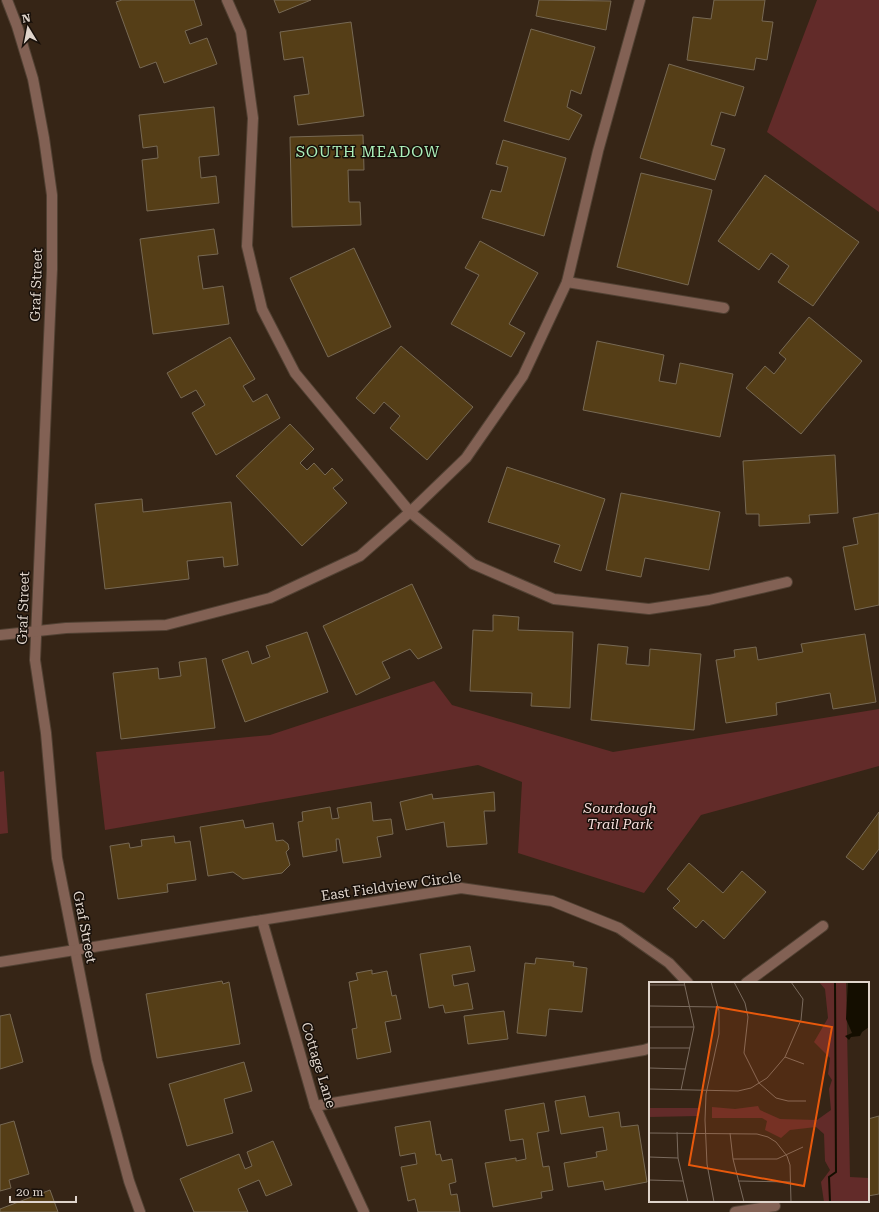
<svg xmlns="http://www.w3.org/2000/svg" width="879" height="1212" font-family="'Roboto Serif',serif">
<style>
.green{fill:#622b29}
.building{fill:#553e17;stroke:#776954}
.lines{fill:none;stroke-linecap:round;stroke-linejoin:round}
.minor-casing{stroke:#514133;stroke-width:12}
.minor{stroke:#826154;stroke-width:10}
.labels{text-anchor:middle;stroke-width:3;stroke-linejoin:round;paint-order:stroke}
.street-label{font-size:14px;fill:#dfd4cb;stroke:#18100a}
.park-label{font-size:14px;font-style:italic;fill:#f6dedb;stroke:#18100a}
.neighbourhood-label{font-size:15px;letter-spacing:1px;fill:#adf1bb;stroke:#18100a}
.inset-river{fill:none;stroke:#140e00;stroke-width:2}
.inset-road{fill:none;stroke:#7a6b5e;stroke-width:1}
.view{fill:#e8590c;fill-opacity:0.15;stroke:#e8590c;stroke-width:2}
.inset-edge{fill:none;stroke:#dfd4cb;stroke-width:2}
</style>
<rect width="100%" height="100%" fill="#362516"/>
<!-- green -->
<g class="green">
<polygon points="817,0 879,0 879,212 767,132"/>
<polygon points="434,681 452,705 613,752 879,709 879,766 701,815 644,893 518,853 522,782 478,765 105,830 96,752 270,735"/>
<polygon points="4,771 8,833 0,834 0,772"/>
</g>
<!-- building -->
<g class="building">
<polygon points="122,0 194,0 202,25 185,31 190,44 207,38 217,64 164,83 156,62 140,68 116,2"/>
<polygon points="274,0 311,0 279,13"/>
<polygon points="539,0 611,1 606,30 536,16"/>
<polygon points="714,0 765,0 762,21 773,22 767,60 756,58 754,70 687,60 693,17 711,19"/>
<polygon points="351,22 364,116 298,125 294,96 309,94 303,57 284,60 280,32"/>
<polygon points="531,29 595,47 581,94 571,90 567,107 582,115 569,140 504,121"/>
<polygon points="669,64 744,87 735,116 721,112 711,145 725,149 715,180 640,158"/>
<polygon points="214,107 219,155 199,157 201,178 216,176 219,203 147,211 142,160 158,158 157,146 143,148 139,115"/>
<polygon points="363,135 364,170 348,170 349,202 360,202 361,225 292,227 290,137"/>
<polygon points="503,140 566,158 544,236 482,218 491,190 501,192 508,167 496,164"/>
<polygon points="641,173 712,190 688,285 617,267"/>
<polygon points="765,175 859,242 813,306 778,282 789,266 771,253 759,270 718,241"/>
<polygon points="214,229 218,254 198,256 203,289 223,286 229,324 153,334 140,239"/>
<polygon points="480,241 538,273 509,324 525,333 511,357 451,324 479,275 465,268"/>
<polygon points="354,248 391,327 328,357 290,278"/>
<polygon points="809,317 862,361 801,434 746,388 765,366 774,374 786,359 779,353"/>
<polygon points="230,337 255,379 243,386 253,402 267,394 280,418 216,455 192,413 205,405 196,390 181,398 167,373"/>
<polygon points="597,341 664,355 659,381 676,384 680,363 733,374 720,437 583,410"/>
<polygon points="401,346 473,407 427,460 390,428 400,416 384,402 374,414 356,398"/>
<polygon points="290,424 314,449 300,463 307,470 314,463 325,475 332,468 343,480 333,488 347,503 302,546 236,476"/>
<polygon points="835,455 838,513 809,515 810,523 759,526 759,514 746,514 743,461"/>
<polygon points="507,467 605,499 581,571 554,562 560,545 488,522"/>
<polygon points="621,493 720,512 709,570 645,558 641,577 606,570"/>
<polygon points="142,499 143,512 231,502 238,565 224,567 223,557 187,561 189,579 105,589 95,504"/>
<polygon points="879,513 879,605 855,610 843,547 858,544 853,518"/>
<polygon points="412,584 442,648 418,659 410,649 382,662 390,678 356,695 323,626"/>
<polygon points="493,615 519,617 518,630 573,632 570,708 531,706 532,693 470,691 473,630 493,631"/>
<polygon points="307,632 328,692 245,722 222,660 248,651 252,664 270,657 266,646"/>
<polygon points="865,634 876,702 833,709 830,693 776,703 777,715 726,723 716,660 735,657 734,650 756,647 758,660 803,652 801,644"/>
<polygon points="598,644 628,647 626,664 649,666 650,649 701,654 694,730 591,720"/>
<polygon points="206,658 215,728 121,739 113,673 158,668 159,679 181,676 179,662"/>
<polygon points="494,792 495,811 484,811 487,844 447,847 444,822 406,830 400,802 432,794 433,799"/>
<polygon points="371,802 373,821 391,819 393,834 377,837 381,857 343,863 339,839 336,839 337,851 303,857 298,822 303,821 302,812 330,807 332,819 339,818 337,808"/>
<polygon points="879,812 879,849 863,870 846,857"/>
<polygon points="243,820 245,828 273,823 276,841 283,840 288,844 289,849 286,852 290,865 282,873 243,879 233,872 208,876 200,827"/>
<polygon points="174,836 175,843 190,841 196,880 167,884 168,892 118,899 110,846 129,843 130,848 142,846 141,840"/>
<polygon points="689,863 723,893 742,871 766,892 724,939 703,920 696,928 673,908 680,901 667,889"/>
<polygon points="470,946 475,971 452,975 454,986 468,983 473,1009 445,1013 443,1005 429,1008 420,954"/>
<polygon points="536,958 574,962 573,966 587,968 582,1012 549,1009 546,1036 517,1033 525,963 535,964"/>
<polygon points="372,970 372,974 387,971 392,996 396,995 401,1019 385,1022 391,1052 357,1059 352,1029 357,1028 349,982 358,980 356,973"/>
<polygon points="222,981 223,984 229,982 240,1044 157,1058 146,994"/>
<polygon points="504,1011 508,1039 468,1044 464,1016"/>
<polygon points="10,1014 23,1062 0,1069 0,1016"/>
<polygon points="244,1062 252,1091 224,1099 233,1133 187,1146 169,1084"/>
<polygon points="585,1096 589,1117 619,1112 621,1127 638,1125 647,1182 605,1190 603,1181 568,1187 564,1163 597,1157 596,1152 607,1150 603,1127 561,1134 555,1101"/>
<polygon points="544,1103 549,1131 537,1133 543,1167 549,1166 553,1190 541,1192 542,1198 493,1207 485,1163 516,1158 516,1161 526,1159 523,1139 510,1141 505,1110"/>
<polygon points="879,1116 879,1194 868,1196 868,1119"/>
<polygon points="14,1121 29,1174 9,1180 11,1188 0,1191 0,1125"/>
<polygon points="430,1121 436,1155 440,1154 442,1161 452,1159 456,1182 449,1184 451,1195 457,1194 460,1212 418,1212 415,1199 408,1201 401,1167 417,1164 415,1153 400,1156 395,1127"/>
<polygon points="273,1141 292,1185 266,1196 259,1180 238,1189 248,1212 194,1212 180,1179 239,1154 245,1169 252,1166 247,1152"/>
<polygon points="50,1190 58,1212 0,1212 0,1209"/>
</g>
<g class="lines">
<defs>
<g id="minor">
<polyline points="7,0 17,26 33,79 44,138 52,195 52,269 35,660 46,733 57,858 97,1061 129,1181 140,1212"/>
<polyline points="227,0 241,32 253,118 247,246 262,309 295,373 410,512 473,564 554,599 649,609 709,600 787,582"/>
<polyline points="567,282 724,308"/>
<polyline points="0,635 66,628 166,625 270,598 360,556 410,512 466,458 523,376 567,282 598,151 640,0"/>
<polyline points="262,920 315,1106 364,1212"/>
<polyline points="0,962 461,888 552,901 619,928 669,963 688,983"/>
<polyline points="746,983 823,926"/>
<polyline points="315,1106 644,1050 650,1048"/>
<polyline points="735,1212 775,1206"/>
</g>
</defs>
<!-- minor casing -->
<use href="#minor" class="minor-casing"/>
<!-- minor -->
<use href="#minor" class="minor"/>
</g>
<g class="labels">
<!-- street labels -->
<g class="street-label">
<text transform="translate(36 285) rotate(-88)" y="5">Graf Street</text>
<text transform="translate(23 608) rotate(-88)" y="5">Graf Street</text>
<text transform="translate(391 886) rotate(-8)" y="5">East Fieldview Circle</text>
<text transform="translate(85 927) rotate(79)" y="5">Graf Street</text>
<text transform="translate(319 1065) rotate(73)" y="5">Cottage Lane</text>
</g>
<!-- park labels -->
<g class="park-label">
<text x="620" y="813">Sourdough<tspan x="620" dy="16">Trail Park</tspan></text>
</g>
<!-- neighbourhood labels -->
<g class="neighbourhood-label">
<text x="368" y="157">SOUTH MEADOW</text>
</g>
</g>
<!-- overview -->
<g transform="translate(649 982)">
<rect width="220" height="220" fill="#362516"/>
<path d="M 170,0 L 197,0 L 201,195 L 220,196 L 220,220 L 175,220 L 172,200 L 181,188 L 176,179 L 175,152 L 167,145 L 141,148 L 132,156 L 116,148 L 118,139 L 113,136 L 63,136 L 63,125 L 86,127 L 109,124 L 111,128 L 131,137 L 168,138 L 182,128 L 180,107 L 183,98 L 179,92 L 181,76 L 165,60 L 179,36 L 176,7 ZM 0,126 L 51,126 L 50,134 L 0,135 Z" fill="#622b29"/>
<path d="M 199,0 L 220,0 L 220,45 L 213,50 L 211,54 L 202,55 L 200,58 L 196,54 L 203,51 L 197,37 Z" fill="#140e00"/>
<path class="inset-river" d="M 181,220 L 180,195 L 187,190 L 186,0"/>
<path class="inset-road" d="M 62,0 L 70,29 L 70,52 L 57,112 L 56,138 L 58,182 L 65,220M 85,0 L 96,21 L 99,35 L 95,71 L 110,101 L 127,116 L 139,119 L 157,119M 0,3 L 36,3M 0,24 L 69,25M 0,45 L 45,45M 0,66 L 41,66M 136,75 L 155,82M 0,86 L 36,87M 0,107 L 89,109 L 102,106 L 118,96 L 136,75 L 152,38 L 154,17 L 142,0M 32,108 L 45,45 L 35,0M 28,150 L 29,176 L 39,220M 0,151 L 108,152 L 119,155 L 127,160 L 138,174 L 141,183 L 142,220M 81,151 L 84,177 L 95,220M 0,175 L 29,176M 84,177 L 128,177 L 154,165M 0,198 L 34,199M 89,199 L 141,200"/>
<path class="view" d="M 68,25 L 183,45 L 155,204 L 40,183 Z"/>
<rect width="220" height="220" class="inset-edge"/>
</g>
<!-- north arrow -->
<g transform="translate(28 28) rotate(350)" stroke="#18100a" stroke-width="3" paint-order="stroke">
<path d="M0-3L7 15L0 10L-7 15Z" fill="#dfd4cb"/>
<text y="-6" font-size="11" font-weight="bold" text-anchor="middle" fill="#dfd4cb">N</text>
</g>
<!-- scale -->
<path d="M10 1196v6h66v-6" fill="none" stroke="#dfd4cb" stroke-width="2"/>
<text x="16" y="1196" font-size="12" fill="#dfd4cb" stroke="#18100a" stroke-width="3" paint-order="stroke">20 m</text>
</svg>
